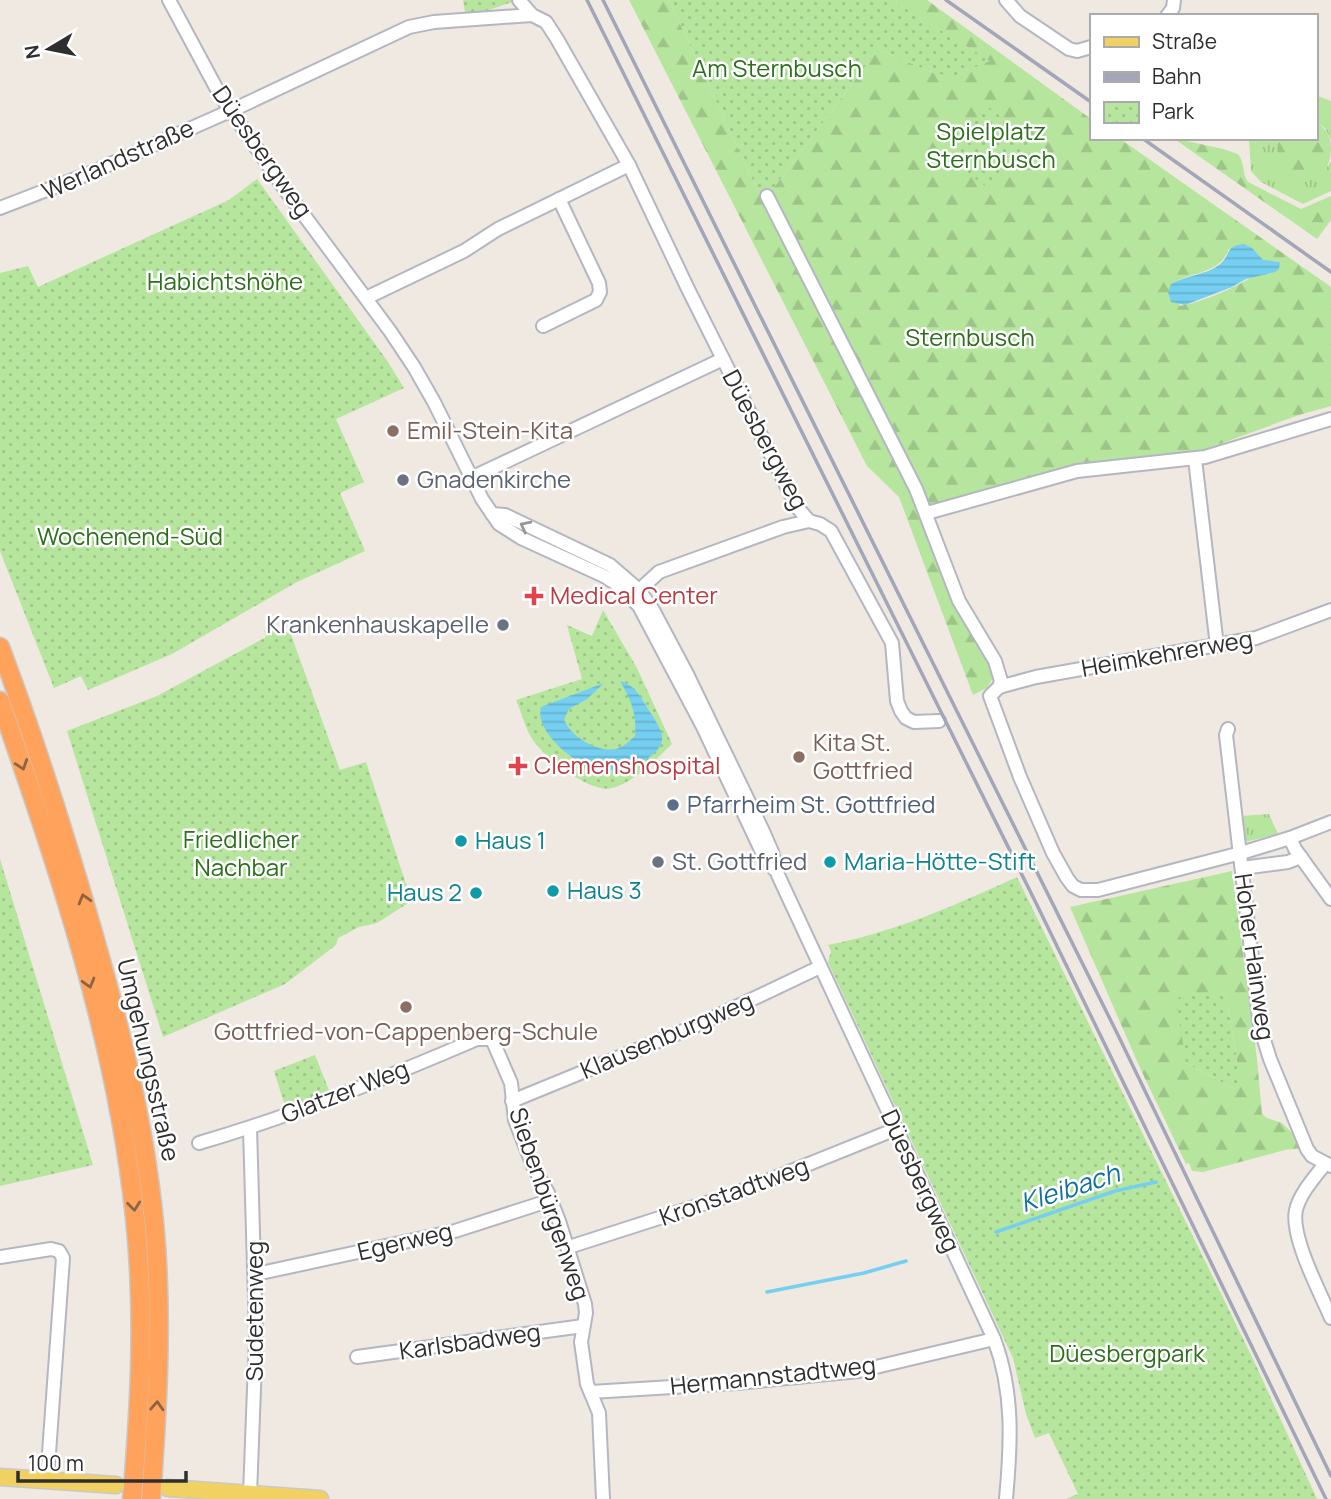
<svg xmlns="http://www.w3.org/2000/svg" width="1331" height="1499" font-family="Manrope,sans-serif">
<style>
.grass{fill:url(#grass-tufts)}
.forest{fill:url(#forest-firs);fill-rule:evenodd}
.park{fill:url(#park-dots)}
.water{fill:url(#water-rules)}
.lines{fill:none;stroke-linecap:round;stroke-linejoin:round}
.stream{stroke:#75cff0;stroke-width:3.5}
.minor-casing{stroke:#b4b7c1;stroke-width:16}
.major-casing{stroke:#c9c9c9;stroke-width:19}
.highway-casing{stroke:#c9c9c9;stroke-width:21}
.minor{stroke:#fff;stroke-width:12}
.major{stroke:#f2d163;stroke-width:16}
.highway{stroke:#ffa35c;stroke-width:18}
.rail{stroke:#a3a6b8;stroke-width:3.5}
.oneway{stroke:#969696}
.oneway2{stroke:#8c6343}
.education-dot{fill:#8d6e63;stroke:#fff;stroke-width:2.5}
.worship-dot{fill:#6b7280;stroke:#fff;stroke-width:2.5}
.health-dot{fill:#e0444e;stroke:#fff;stroke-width:2.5}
.service-dot{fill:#5c6f8a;stroke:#fff;stroke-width:2.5}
.culture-dot{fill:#0f9aa8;stroke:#fff;stroke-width:2.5}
.labels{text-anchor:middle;stroke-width:5;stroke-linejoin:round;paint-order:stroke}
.park-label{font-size:24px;fill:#2c6e1b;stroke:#fff}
.street-label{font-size:24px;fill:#2e2e2e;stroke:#fff}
.education-label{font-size:24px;fill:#785e54;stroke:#fff;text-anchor:start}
.worship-label{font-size:24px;fill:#5b616d;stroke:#fff;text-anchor:start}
.health-label{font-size:24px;fill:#be3a42;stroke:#fff;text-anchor:start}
.service-label{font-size:24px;fill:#4e5e75;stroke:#fff;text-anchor:start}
.culture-label{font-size:24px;fill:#0d838f;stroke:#fff;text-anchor:start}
.water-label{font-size:26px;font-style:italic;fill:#0d6fa3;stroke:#fff}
</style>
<defs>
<pattern id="grass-tufts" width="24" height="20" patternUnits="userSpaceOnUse" patternTransform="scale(1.75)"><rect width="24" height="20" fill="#b6e59e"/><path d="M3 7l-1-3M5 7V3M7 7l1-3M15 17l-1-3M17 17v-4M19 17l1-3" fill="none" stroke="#9dc588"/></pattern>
<pattern id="forest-firs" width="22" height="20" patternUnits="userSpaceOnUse" patternTransform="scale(1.75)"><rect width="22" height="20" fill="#b6e59e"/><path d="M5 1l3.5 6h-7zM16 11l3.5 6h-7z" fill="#9dc588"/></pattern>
<pattern id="park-dots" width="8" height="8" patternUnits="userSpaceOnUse" patternTransform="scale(1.75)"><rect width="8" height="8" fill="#b6e59e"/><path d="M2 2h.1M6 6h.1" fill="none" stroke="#9dc588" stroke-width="1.8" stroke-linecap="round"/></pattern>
<pattern id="water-rules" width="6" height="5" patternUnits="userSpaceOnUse" patternTransform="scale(1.75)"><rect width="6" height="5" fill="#75cff0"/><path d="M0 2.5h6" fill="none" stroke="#66b2ce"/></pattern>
</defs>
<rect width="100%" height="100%" fill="#efe9e1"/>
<!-- grass -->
<g class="grass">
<polygon points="1315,95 1331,101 1331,140 1325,128 1315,121"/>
<polygon points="1249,138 1278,138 1277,147 1325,170 1331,161 1331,191 1303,204 1261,182 1251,171"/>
<polygon points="1269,814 1278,834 1245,842 1241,816"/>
</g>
<!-- forest -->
<g class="forest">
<path d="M 629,0 L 669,0 L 763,202 L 876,52 L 882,51 L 934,73 L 989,61 L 892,0 L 927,0 L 1091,119 L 1091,138 L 1119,138 L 1331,287 L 1331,406 L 1299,415 L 1198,452 L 928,507 L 915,506 L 956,608 L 980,643 L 991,665 L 993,678 L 987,688 L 973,695 L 899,497 L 867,466 ZM 1229,249 L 1265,261 L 1277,261 C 1253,279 1210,301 1180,306 L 1171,284 C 1192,271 1219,275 1229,249 Z"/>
<path d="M 1315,121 C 1325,128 1331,135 1331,148 C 1331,196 1270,189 1278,138 L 1315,138 Z"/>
<path d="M 1173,138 L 1223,149 L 1238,154 C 1245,163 1242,174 1248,182 L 1301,209 L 1331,196 L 1331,220 L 1317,239 Z"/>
<path d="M 1232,871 L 1257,1059 L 1262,1114 L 1267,1118 L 1282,1123 L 1301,1142 L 1301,1148 L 1285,1150 L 1203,1172 L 1192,1171 L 1189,1163 L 1186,1164 L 1140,1068 L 1070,907 ZM 1225,991 L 1236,1053 L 1239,1087 L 1235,1089 L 1186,1063 Z"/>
</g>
<!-- park -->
<g class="park">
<polygon points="463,0 514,0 515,1 483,12 465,12"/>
<polygon points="669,0 892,0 990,61 953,76 934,73 882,51 876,52 763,202"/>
<polygon points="987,106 1034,142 988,188 946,158"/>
<polygon points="257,179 388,362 404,388 336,419 364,482 340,493 365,551 297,582 172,654 88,690 81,676 54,688 0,551 0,273 28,266 38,287 229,200"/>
<path d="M 603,610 L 637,668 L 672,744 C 655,760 635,782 612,788 C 591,794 548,759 536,744 C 526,733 522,713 516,700 L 582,679 L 567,625 L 592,636 Z"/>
<polygon points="275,625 278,632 284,629 287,633 290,632 340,770 366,762 406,884 416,898 377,923 359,927 338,938 336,945 285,984 163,1037 67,731 157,696 266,637 264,630"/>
<polygon points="0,859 93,1165 0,1186"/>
<path d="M 1017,877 L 1253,1359 L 1317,1499 L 1066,1499 L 1078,1494 L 1049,1433 L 1035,1438 L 1026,1414 L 1013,1358 L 828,962 L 831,951 L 828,945 C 895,932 956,905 1017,877 Z"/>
<polygon points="1225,991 1236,1053 1240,1087 1237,1090 1186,1063 1176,998"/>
<polygon points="315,1055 330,1093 286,1109 274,1071"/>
</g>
<!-- water -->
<g class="water">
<path d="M 1244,244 L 1252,248 L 1263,260 L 1280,262 L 1279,269 L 1275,272 L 1246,279 L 1232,287 L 1185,305 L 1171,302 L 1168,292 L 1171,284 C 1186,275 1206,275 1219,265 C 1232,255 1224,246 1244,244 Z"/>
<path d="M 620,681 C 637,685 643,702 652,715 C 656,722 663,731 662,740 C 659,761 616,774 598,770 C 576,765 534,732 541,707 L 604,683 L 587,699 L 569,709 L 564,719 C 569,736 598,753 616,749 C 624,747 629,741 635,736 C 637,714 631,700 620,681 Z"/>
</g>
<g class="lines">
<!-- stream -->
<g class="stream">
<polyline points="996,1232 1115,1191 1156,1182"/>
<polyline points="767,1292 864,1273 906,1261"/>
</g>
<defs>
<g id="minor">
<polyline points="169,0 220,95 286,191 390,331 414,367 434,402 482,499 499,524 521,538 604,576 618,585 639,606 703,727 761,850 774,869"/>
<polyline points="519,0 532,15 546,22 557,39 629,165 688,289 797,507 809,521"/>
<polyline points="1006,0 1020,16 1069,49 1077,51 1091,47"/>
<polyline points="1167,16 1173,8 1174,0"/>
<polyline points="767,196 916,489 959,601 995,661 1001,681 999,687 990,696 1020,777 1053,853 1067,878 1073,886 1081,890 1098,890 1241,853 1290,838 1331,822"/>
<polyline points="0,208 88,174 239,107 409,27 434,22 532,15"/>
<polyline points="366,298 464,251 498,229 629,165"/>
<polyline points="543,326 596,300 600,292 599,283 559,199"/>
<polyline points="1195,459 1217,646"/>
<polyline points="471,478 723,359"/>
<polyline points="927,513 1077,471 1205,457 1331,419"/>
<path d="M 492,514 L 505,515 L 610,565 L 639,590 L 653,610 L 687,674 L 762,829 L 772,852 L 778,875 L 994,1339 C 1014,1392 1011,1444 1006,1499"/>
<polyline points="633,596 659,572 783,527 809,521 820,524 831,531 892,643 897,701 901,711 906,718 914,722 939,721"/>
<polyline points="999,687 1036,677 1256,638 1331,610"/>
<polyline points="1228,729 1226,735 1260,1027 1270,1059 1307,1149 1312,1156 1331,1166"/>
<polyline points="1290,838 1295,849 1331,899"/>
<polyline points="1242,868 1288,862 1301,857"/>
<polyline points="512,1101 700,1024 820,967"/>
<polyline points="250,1128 256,1336 250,1494"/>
<path d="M 199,1143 C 295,1115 386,1078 477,1039 L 492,1039 L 511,1083 L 515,1120 L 533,1166 L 548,1193 L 559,1221 L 585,1304 L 586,1313 L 581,1342 L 587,1384 L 599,1413 L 603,1499"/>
<path d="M 1325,1164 C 1315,1177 1300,1193 1296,1210 C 1290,1236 1320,1292 1331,1318"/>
<polyline points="569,1247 734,1194 896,1129"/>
<polyline points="0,1257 51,1249 59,1251 63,1258 47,1481"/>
<polyline points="256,1274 455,1231 551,1200"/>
<polyline points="357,1357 583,1326"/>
<polyline points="591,1392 737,1383 859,1371 994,1339"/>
</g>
<g id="major">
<polyline points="0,1477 116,1485"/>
<polyline points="168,1488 320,1499"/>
</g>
<g id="highway">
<path d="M 0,647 C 35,740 65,834 92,929 C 122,1033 148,1137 156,1245 C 162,1330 157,1414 151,1499"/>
<path d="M 0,701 C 58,868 117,1041 135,1218 C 145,1312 140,1406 132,1499"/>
</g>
</defs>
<!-- minor casing -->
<use href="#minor" class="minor-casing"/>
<!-- major casing -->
<use href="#major" class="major-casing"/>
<!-- highway casing -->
<use href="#highway" class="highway-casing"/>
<!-- minor -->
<use href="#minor" class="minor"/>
<!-- major -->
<use href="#major" class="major"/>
<!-- highway -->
<use href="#highway" class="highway"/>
<!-- rail -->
<g class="rail">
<polyline points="587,0 1036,903 1326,1499"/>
<polyline points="603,0 1117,1033 1331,1476"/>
<polyline points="946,0 1091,102"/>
<polyline points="1142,138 1331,272"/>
</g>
</g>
<!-- one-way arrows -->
<defs><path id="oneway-chevron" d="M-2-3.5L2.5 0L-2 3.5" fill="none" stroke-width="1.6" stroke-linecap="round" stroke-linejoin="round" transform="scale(1.75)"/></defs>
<use class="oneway" href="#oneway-chevron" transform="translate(525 526) rotate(-153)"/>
<g class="oneway2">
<use href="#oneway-chevron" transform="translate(22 765) rotate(71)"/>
<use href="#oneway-chevron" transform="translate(84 899) rotate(-106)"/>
<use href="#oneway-chevron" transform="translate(89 983) rotate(74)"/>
<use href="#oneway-chevron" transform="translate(134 1206) rotate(84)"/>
<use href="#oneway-chevron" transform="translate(157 1406) rotate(-87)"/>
</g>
<!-- markers -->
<g class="education-dot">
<circle cx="393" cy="431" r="7"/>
<circle cx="799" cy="757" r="7"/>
<circle cx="406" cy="1007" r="7"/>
</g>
<g class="worship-dot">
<circle cx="403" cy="480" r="7"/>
<circle cx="503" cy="625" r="7"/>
<circle cx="658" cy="862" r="7"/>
</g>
<g class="health-dot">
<path d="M530.5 585.5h7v7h7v7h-7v7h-7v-7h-7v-7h7z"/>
<path d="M514.5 755.5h7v7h7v7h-7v7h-7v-7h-7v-7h7z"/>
</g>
<circle class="service-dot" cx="673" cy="805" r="7"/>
<g class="culture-dot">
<circle cx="461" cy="841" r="7"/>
<circle cx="830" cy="862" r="7"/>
<circle cx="553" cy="891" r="7"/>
<circle cx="476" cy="893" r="7"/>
</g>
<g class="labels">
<!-- park labels -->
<g class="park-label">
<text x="777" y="77">Am Sternbusch</text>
<text x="991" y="140">Spielplatz<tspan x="991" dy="28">Sternbusch</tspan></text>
<text x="225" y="290">Habichtshöhe</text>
<text x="970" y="346">Sternbusch</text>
<text x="130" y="545">Wochenend-Süd</text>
<text x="241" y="848">Friedlicher<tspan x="241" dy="28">Nachbar</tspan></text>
<text x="1127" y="1362">Düesbergpark</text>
</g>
<!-- street labels -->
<g class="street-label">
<text transform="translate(262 152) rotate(55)" y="8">Düesbergweg</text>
<text transform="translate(118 160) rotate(-24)" y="8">Werlandstraße</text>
<text transform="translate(765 440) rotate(62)" y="8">Düesbergweg</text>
<text transform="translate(1167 654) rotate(-10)" y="8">Heimkehrerweg</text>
<text transform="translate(1254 957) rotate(82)" y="8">Hoher Hainweg</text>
<text transform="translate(667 1036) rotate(-23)" y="8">Klausenburgweg</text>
<text transform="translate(148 1060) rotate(77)" y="8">Umgehungsstraße</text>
<text transform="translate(345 1092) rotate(-21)" y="8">Glatzer Weg</text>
<text transform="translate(920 1181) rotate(65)" y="8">Düesbergweg</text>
<text transform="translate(734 1192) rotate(-20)" y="8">Kronstadtweg</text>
<text transform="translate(549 1204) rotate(71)" y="8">Siebenbürgenweg</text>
<text transform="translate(405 1242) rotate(-13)" y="8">Egerweg</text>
<text transform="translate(255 1311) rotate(-90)" y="8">Sudetenweg</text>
<text transform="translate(470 1342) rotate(-8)" y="8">Karlsbadweg</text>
<text transform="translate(773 1376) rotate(-6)" y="8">Hermannstadtweg</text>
</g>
<!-- education labels -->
<g class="education-label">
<text x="407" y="439">Emil-Stein-Kita</text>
<text x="813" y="751">Kita St.<tspan x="813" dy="28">Gottfried</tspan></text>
<text x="406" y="1040" text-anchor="middle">Gottfried-von-Cappenberg-Schule</text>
</g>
<!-- worship labels -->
<g class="worship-label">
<text x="417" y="488">Gnadenkirche</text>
<text x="489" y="633" text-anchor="end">Krankenhauskapelle</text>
<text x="672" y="870">St. Gottfried</text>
</g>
<!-- health labels -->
<g class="health-label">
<text x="550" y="604">Medical Center</text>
<text x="534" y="774">Clemenshospital</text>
</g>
<!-- service labels -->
<g class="service-label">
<text x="687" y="813">Pfarrheim St. Gottfried</text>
</g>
<!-- culture labels -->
<g class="culture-label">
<text x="475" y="849">Haus 1</text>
<text x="844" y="870">Maria-Hötte-Stift</text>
<text x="567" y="899">Haus 3</text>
<text x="462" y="901" text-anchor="end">Haus 2</text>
</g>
<!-- water labels -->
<g class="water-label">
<text transform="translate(1070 1188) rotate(-18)" y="9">Kleibach</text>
</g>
</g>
<!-- legend -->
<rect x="1090" y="14" width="228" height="126" fill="#ffffff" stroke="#ababab" stroke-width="2"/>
<rect x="1104" y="37" width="35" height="10" fill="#f2d163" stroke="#ababab" stroke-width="2"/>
<text x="1152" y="49" font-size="21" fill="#2e2e2e">Straße</text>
<rect x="1104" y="72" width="35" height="10" fill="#a3a6b8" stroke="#ababab" stroke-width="2"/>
<text x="1152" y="84" font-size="21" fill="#2e2e2e">Bahn</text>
<rect x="1104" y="102" width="35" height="21" fill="url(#park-dots)" stroke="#ababab" stroke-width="2"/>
<text x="1152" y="119" font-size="21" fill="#2e2e2e">Park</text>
<!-- north arrow -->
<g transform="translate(49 49) rotate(260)" stroke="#ffffff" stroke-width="5" paint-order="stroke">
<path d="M0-5L12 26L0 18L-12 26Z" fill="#2e2e2e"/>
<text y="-10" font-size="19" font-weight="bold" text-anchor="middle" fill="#2e2e2e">N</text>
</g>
<!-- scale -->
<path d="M18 1471v10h168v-10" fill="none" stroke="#2e2e2e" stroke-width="3.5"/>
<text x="28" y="1471" font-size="21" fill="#2e2e2e" stroke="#ffffff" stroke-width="5" paint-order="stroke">100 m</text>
</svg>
